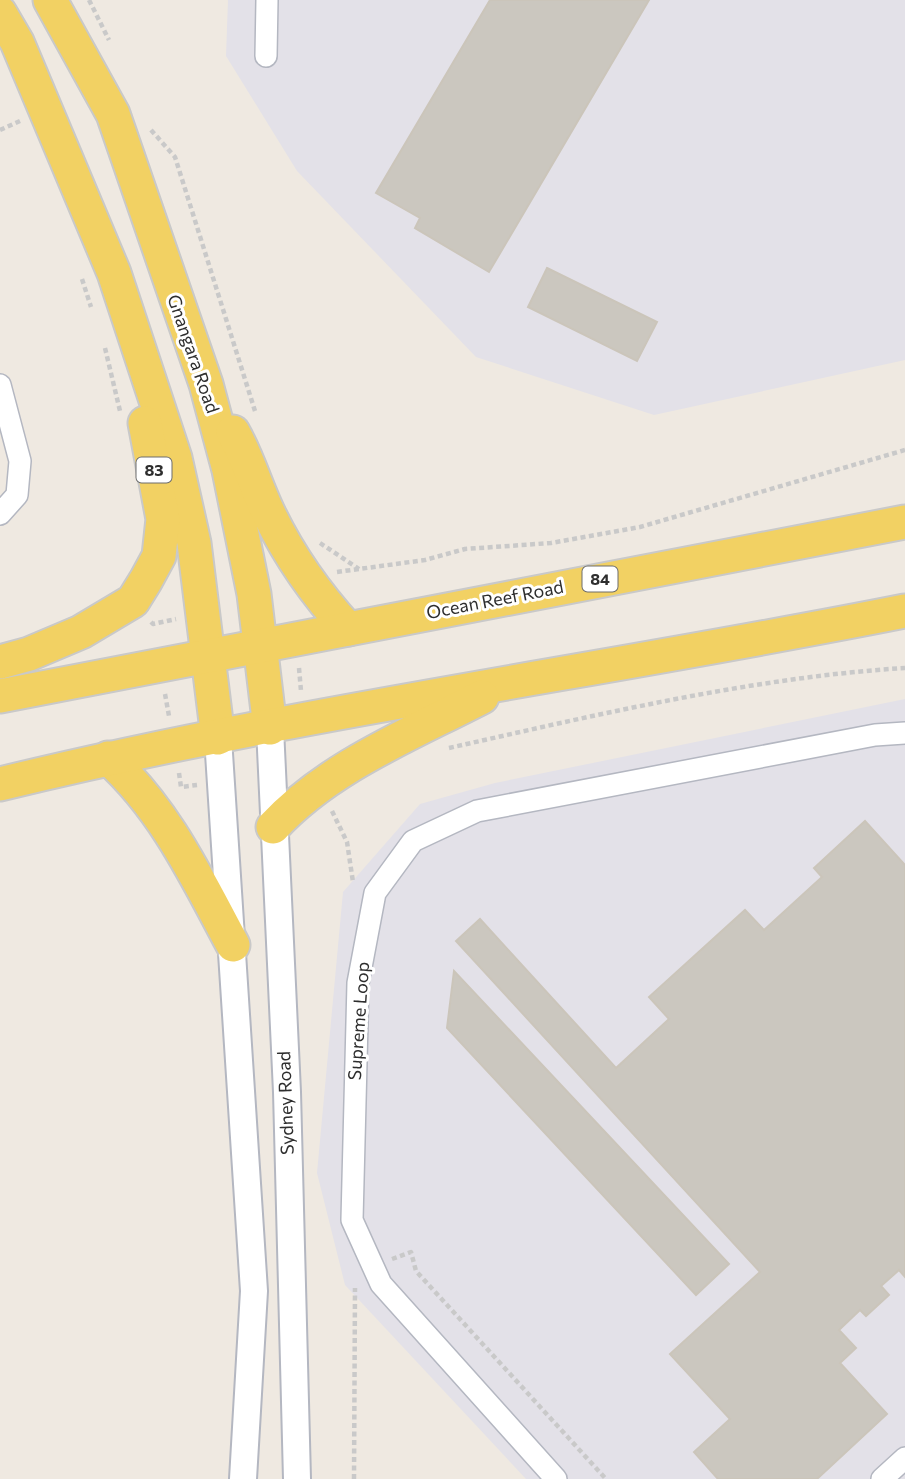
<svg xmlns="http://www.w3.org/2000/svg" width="905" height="1479" font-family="Commissioner,sans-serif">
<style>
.industrial{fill:#e3e1e8}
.building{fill:#cbc7bf;stroke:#cbc5ba;stroke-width:2}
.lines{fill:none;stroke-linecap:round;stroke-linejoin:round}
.minor-casing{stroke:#b4b7c1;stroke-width:24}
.tertiary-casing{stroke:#b4b7c1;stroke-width:30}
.primary-casing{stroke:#c9c9c9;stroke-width:37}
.path{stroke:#c9c9c9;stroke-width:4.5;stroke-dasharray:5 3.5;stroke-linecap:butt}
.minor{stroke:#fff;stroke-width:21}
.tertiary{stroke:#fff;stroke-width:26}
.primary{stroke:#f2d163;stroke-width:33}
.labels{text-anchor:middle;stroke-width:6;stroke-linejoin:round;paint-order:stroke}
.shield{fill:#fff;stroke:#6d6d6d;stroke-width:2}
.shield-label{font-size:16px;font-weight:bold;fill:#2e2e2e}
.street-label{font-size:18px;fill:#2e2e2e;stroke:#fff}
</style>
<rect width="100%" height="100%" fill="#efe9e1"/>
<!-- industrial -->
<g class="industrial">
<polygon points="228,0 905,0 905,360 654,415 476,357 297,171 226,56"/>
<polygon points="905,699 905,1479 526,1479 345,1285 317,1173 343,892 420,804 495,783"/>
</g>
<!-- building -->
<g class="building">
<polygon points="490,0 649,0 489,272 415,228 420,218 376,193"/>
<polygon points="547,268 657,322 637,361 528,307"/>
<polygon points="865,821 905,865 905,1277 899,1270 881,1286 889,1295 866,1316 860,1310 839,1330 856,1348 840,1363 887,1414 817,1479 718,1479 694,1452 730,1419 670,1354 760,1272 456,941 480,919 616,1068 669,1019 649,997 745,910 764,930 822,877 814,868"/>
<polygon points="454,971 729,1264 696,1295 447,1028"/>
</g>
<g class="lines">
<defs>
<g id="minor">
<polyline points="266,56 267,0"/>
<polyline points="0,385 20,461 17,495 0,514"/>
<polyline points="556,1479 381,1284 352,1220 358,983 375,893 413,841 477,811 875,735 905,733"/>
<polyline points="882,1479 905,1458"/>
</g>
<g id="tertiary">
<polyline points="270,728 287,1092 297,1479"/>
<polyline points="218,738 254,1291 243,1479"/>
</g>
<g id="primary">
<polyline points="50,0 113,114 206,384 229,470 254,594 270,728"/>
<polyline points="0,13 17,42 114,273 175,458 194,543 218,738"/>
<path d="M 233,432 C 248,458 255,485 268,512 C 289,556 316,594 348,629"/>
<polyline points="0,662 29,654 81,632 133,601 146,580 159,556 163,519 145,423"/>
<polyline points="0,696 905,522"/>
<path d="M 108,758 C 165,809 197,878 233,945"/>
<path d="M 0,784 C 299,711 604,671 905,611"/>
<path d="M 273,827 C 328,767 411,734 482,697"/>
</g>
</defs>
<!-- minor casing -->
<use href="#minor" class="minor-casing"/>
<!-- tertiary casing -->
<use href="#tertiary" class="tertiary-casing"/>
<!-- primary casing -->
<use href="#primary" class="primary-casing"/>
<!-- path -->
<g class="path">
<polyline points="89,0 109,40"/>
<polyline points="0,130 20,121"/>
<polyline points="151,130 175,157 255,411"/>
<polyline points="82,279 91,307"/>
<polyline points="105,348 120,411"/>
<polyline points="320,543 359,569"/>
<polyline points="337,572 425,560 465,549 551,543 640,527 905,450"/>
<polyline points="151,622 153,624 176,619"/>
<polyline points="299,668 301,691"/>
<polyline points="165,694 169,716"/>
<path d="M 449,748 C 596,715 755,677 905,668"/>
<polyline points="179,773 181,787 197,785"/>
<polyline points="332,811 347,842 353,882"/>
<polyline points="392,1259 411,1252 416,1271 606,1479"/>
<polyline points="354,1479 355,1288"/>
</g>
<!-- minor -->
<use href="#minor" class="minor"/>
<!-- tertiary -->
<use href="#tertiary" class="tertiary"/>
<!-- primary -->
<use href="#primary" class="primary"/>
</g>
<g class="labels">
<!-- shield labels -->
<g class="shield">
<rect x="136.5" y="457.5" width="35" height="25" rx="5"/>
<rect x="582.5" y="566.5" width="35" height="25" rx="5"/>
</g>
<g class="shield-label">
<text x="154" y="476">83</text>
<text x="600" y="585">84</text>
</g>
<!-- street labels -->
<g class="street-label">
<text transform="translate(193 354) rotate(71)" y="6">Gnangara Road</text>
<text transform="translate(495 600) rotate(-11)" y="6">Ocean Reef Road</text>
<text transform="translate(359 1021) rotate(-86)" y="6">Supreme Loop</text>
<text transform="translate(286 1103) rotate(-92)" y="6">Sydney Road</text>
</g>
</g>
</svg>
